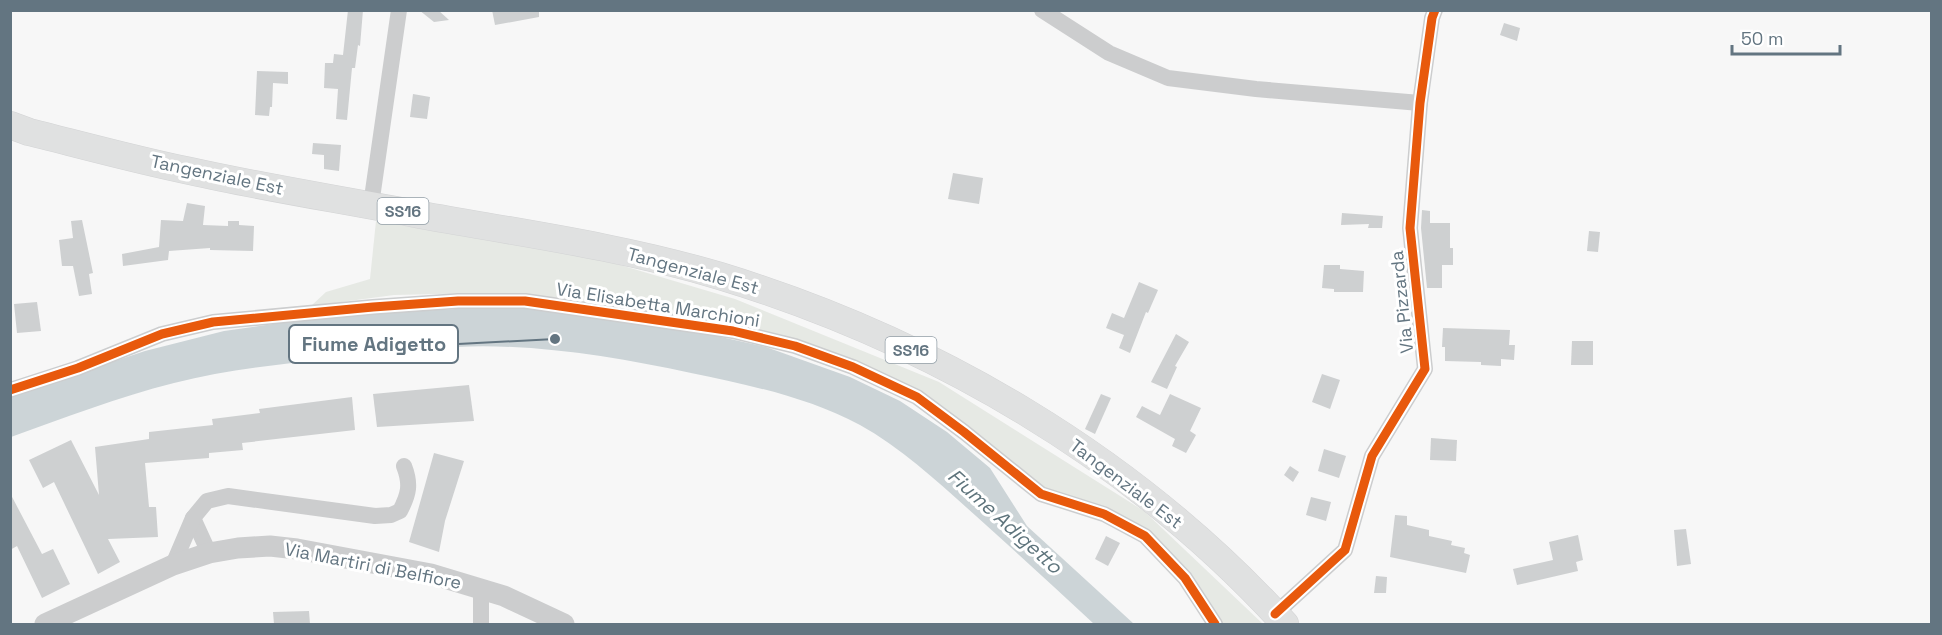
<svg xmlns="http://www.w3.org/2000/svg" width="1942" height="635" font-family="'Space Grotesk',sans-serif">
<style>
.green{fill:#e6e9e4}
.water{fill:#ccd4d7}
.building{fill:#ced0d1}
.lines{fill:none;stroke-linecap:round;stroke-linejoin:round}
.primary-casing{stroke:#d3d4d5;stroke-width:28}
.minor{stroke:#cccdce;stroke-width:16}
.tertiary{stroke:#cccdce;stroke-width:21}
.primary{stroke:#e0e1e1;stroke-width:27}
.cycleway-casing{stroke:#fff;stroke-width:13}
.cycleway{stroke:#e8590c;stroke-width:9}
.labels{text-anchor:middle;stroke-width:6;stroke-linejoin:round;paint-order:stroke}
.shield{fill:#fff;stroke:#929ea7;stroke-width:1.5}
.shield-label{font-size:16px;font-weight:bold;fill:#637581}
.street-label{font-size:18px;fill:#637581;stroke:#fff}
.water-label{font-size:20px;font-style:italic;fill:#5e747c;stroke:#fff}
.leader{fill:none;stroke:#637581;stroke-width:2}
.callout-dot{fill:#637581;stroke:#fff;stroke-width:2}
.callout{fill:#fff;stroke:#637581;stroke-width:2}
.callout-label{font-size:20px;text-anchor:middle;font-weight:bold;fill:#637581}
</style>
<rect width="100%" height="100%" fill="#f7f7f7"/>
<!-- green -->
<polygon class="green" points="376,221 600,259 735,299 939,382 1144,511 1263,624 1219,624 1149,535 1043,491 922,394 730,326 576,299 483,293 394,295 311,306 326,292 370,279"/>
<!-- water -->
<path class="water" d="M 513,306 L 703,333 L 766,347 L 850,377 L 900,401 L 947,432 L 990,468 L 1027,526 L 1134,624 L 1094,624 C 1055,588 1016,552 976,516 C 940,484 903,449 860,425 C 807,397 749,385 691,373 C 616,357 532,343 456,347 C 412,349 369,355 326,359 C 275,365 224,370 174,383 C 118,397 64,418 11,437 L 10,396 L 145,351 L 224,331 L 335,315 Z"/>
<!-- building -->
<g class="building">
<polygon points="348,10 363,10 360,46 358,45 355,68 352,68 347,120 336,119 338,89 324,88 325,63 333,63 334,54 343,55"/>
<polygon points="419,10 438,10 449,20 434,22"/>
<polygon points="492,10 539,10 539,17 495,25"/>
<polygon points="1504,23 1520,28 1517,41 1500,35"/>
<polygon points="257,71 288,72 288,84 273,83 272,107 270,107 269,116 255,115"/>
<polygon points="413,94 430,97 427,119 410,117"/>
<polygon points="313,143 341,145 339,171 324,169 324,155 312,154"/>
<polygon points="953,173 983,178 979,204 948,199"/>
<polygon points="187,203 205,206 203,225 228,226 228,221 239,221 239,225 254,226 253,251 210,250 210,248 169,251 168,260 123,266 122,254 159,247 161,220 183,221"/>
<polygon points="1422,210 1430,211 1430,223 1450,223 1450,248 1453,248 1453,265 1442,265 1442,288 1427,288 1421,228"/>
<polygon points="1342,213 1383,216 1382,228 1368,228 1369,224 1341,225"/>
<polygon points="82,220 93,273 89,274 92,294 79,296 73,266 62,266 59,240 73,238 71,221"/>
<polygon points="1589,231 1600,232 1598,252 1587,251"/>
<polygon points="1324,265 1340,265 1340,269 1364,271 1363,292 1334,292 1334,289 1322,288"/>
<polygon points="1139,282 1158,290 1148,313 1146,312 1130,353 1119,348 1124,335 1106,328 1112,313 1124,318"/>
<polygon points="37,302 41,331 17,333 14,304"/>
<polygon points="1443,328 1510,330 1509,345 1515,345 1514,360 1501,359 1501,366 1481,365 1481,362 1445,361 1445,347 1442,347"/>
<polygon points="1176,334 1189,342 1175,366 1177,367 1167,389 1151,382"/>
<polygon points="1572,341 1593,341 1593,365 1571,365"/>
<polygon points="1322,374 1340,380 1330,409 1312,402"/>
<polygon points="469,385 474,421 377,427 373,394"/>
<polygon points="1101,394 1111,398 1095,434 1085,429"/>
<polygon points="1170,394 1201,408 1190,431 1196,435 1186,453 1172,446 1175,439 1136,417 1142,406 1160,415"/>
<polygon points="352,397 355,430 242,443 243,450 209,453 209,458 145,463 149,507 156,507 158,537 108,539 120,562 98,574 54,482 43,488 29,460 71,440 99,495 95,447 149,439 149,432 213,425 212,419 260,413 259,409"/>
<polygon points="1431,438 1457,440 1456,461 1430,460"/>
<polygon points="1324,449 1346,456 1339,478 1318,471"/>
<polygon points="434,453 464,461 445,521 439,552 409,542"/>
<polygon points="1290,466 1299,472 1293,482 1284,475"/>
<polygon points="10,493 42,554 53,549 70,584 42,598 17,546 10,550"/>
<polygon points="1311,497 1331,502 1326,521 1306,515"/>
<polygon points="1395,515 1407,516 1407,525 1429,530 1429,536 1452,541 1451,545 1465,548 1464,553 1470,555 1466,573 1390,557"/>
<polygon points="1686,529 1691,564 1677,566 1674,530"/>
<polygon points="1578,535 1583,560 1576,562 1578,571 1517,585 1513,569 1553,560 1549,542"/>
<polygon points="1106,536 1120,543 1108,566 1095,559"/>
<polygon points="1376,576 1387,577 1386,593 1374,593"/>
<polygon points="309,611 310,624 274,624 273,612"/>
</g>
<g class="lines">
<defs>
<path id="primary" d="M 10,125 L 29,132 C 82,145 136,160 190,171 C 266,188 344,200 421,215 C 521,233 623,247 720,276 C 933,341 1134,458 1285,624"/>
</defs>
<!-- primary casing -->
<use href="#primary" class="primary-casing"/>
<!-- minor -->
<g class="minor">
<polyline points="1042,10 1109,53 1168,78 1256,89 1420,103"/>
<polyline points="371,205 399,10"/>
<polyline points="10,390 78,368 162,334 213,322 373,307 458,301 525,301 733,331 795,346 853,367 917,397 964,432 1041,494 1104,514 1145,536 1185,578 1215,624"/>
<polyline points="193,518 209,553"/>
<path d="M 173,565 L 193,518 L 207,501 L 228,496 L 375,516 L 391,515 L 400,511 C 409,494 411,484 404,466"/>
<polyline points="481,588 481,624"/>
<polyline points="1275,614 1345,550 1372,456 1425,369 1410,228 1420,103 1432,18 1435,10"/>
</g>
<!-- tertiary -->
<polyline class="tertiary" points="45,624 173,565 209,553 238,548 270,546 297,549 431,574 504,596 564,624"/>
<!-- primary -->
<use href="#primary" class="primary"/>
<defs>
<g id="cycleway">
<polyline points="10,390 78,368 162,334 213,322 373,307 458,301 525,301 733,331 795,346 853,367 917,397 964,432 1041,494 1104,514 1145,536 1185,578 1215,624"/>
<polyline points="1275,614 1345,550 1372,456 1425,369 1410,228 1420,103 1432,18 1435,10"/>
</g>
</defs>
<!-- cycleway casing -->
<use href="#cycleway" class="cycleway-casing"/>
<!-- cycleway -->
<use href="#cycleway" class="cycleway"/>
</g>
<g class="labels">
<!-- shield labels -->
<g class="shield">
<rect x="377.5" y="198" width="51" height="26" rx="4.5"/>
<rect x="885.5" y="337" width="51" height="26" rx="4.5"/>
</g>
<g class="shield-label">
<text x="403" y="217">SS16</text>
<text x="911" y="356">SS16</text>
</g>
<!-- street labels -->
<g class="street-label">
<text transform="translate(217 175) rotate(12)" y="6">Tangenziale Est</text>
<text transform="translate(693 271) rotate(15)" y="6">Tangenziale Est</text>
<text transform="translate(1402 302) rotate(-96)" y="6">Via Pizzarda</text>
<text transform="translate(658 305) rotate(9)" y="6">Via Elisabetta Marchioni</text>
<text transform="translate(1126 484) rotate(37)" y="6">Tangenziale Est</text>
<text transform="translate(373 566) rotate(11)" y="6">Via Martiri di Belfiore</text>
</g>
<!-- water labels -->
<g class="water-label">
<text transform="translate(1005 521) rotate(42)" y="7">Fiume Adigetto</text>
</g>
</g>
<!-- callouts -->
<path class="leader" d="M555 339L458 344"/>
<circle class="callout-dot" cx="555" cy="339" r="6"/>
<rect class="callout" x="289" y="325" width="169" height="38" rx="6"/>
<g class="callout-label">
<text x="374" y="351">Fiume Adigetto</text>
</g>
<!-- border -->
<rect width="1942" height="635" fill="none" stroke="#637581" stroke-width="24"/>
<!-- scale -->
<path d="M1732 45v9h108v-9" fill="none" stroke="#637581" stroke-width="3"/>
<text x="1741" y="45" font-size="18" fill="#637581" stroke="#ffffff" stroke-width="4.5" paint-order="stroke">50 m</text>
</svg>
